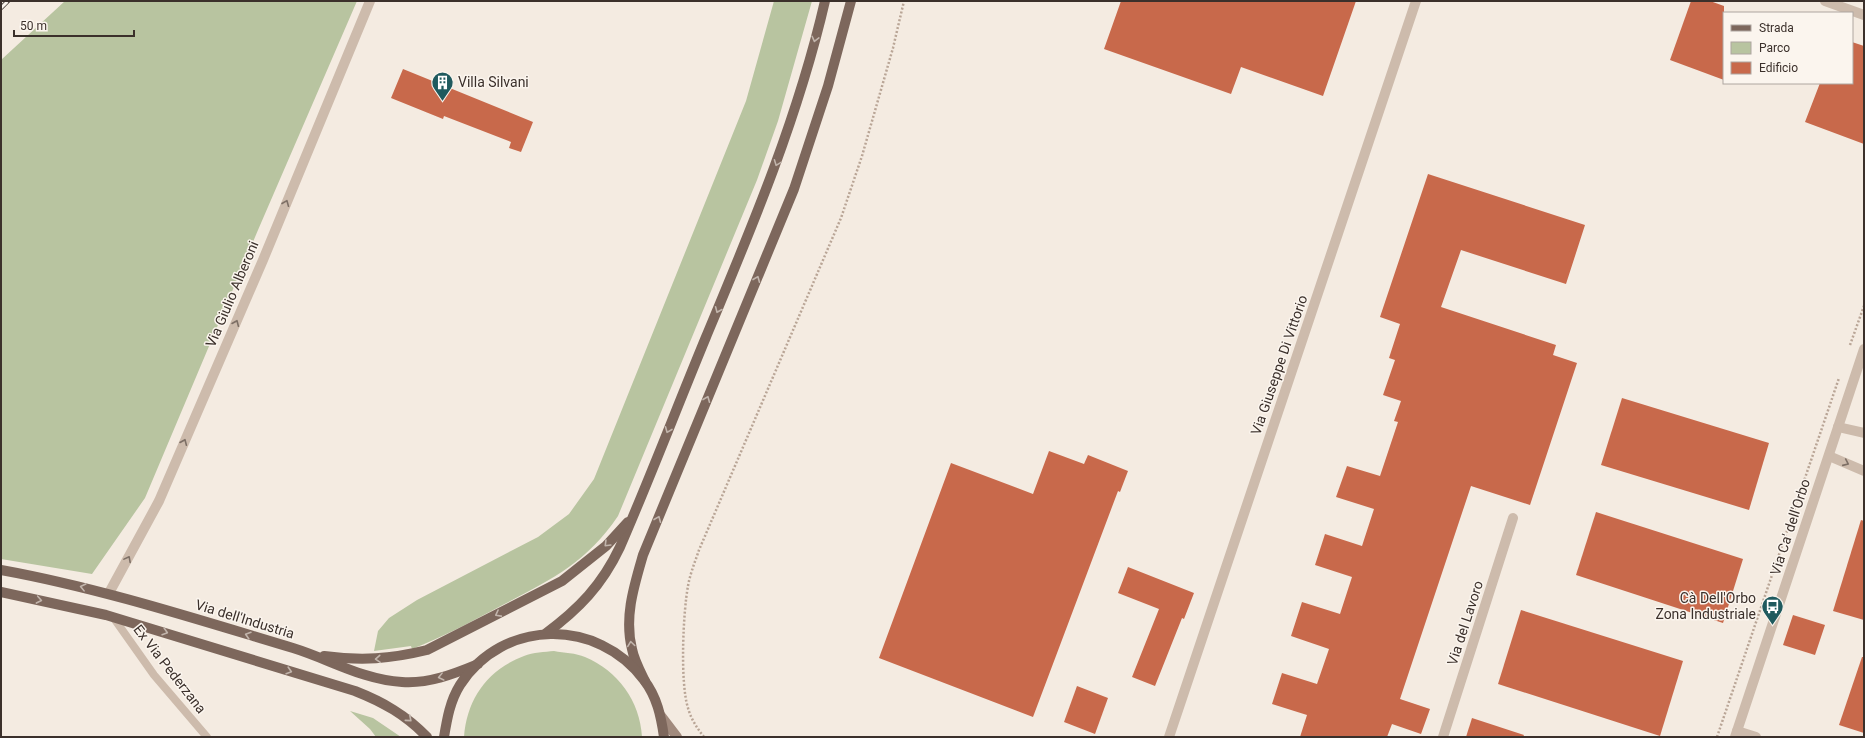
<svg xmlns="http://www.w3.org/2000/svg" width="1865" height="738" font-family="Roboto,sans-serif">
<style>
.green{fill:#b8c4a0}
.building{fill:#c8694b}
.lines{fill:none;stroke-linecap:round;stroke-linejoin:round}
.path{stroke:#b9a596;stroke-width:2.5;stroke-dasharray:2 2;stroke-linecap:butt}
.service{stroke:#cdbbac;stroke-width:8}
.minor{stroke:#cdbbac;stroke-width:10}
.tertiary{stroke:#cdbbac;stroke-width:10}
.secondary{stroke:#a18a7d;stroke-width:10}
.primary{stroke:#7d675c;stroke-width:10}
.rail-casing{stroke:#3b302b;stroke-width:4.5}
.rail{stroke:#fbf5ee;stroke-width:3;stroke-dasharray:9;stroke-linecap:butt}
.oneway{stroke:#c2b5ac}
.oneway2{stroke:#7d6f65}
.labels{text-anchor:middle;stroke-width:3;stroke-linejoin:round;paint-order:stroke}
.poi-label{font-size:14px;fill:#3b302b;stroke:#fbf5ee;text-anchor:start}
.street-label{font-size:14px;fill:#3b302b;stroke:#fbf5ee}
</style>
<rect width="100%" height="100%" fill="#f4ebe1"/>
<!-- green -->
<g class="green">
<polygon points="65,1 357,1 258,230 145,498 92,574 1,559 1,60"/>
<path d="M 774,1 L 812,1 L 778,121 L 757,180 L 618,516 C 585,565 548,581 497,608 C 469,623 442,637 412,649 L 411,646 L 374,651 L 378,631 L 389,618 L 417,600 L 538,537 L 569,514 L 594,479 L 746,101 Z"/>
<path d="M 554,651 C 564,653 576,653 585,657 C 618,671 640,701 642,737 L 464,737 C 467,699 487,670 524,656 C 533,652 545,652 554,651 Z"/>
<polygon points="350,711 373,718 401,737 376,737 370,729"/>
</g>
<!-- building -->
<g class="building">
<polygon points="1121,1 1356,1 1323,96 1241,67 1231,94 1104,49"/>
<polygon points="1691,1 1710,1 1724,6 1724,80 1670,60"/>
<polygon points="1852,42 1864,46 1864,144 1805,122 1820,83 1852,83"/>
<polygon points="403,69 533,122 521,152 509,148 511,142 444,116 443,119 391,98"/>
<polygon points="1428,174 1585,225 1566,284 1461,250 1441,307 1556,345 1553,355 1577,363 1530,505 1471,486 1400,699 1430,709 1421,734 1392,724 1387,737 1300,737 1307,715 1272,704 1282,673 1317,684 1329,649 1291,636 1302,602 1340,614 1352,577 1315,565 1325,534 1362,546 1374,509 1336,497 1347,466 1380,476 1398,422 1394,421 1401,401 1383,395 1395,360 1389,358 1400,324 1380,317"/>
<polygon points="1622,398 1769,443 1749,510 1601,465"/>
<polygon points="1049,451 1084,464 1088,455 1128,471 1120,492 1118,491 1033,717 879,658 951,463 1033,494"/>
<polygon points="1596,512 1743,559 1723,623 1576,575"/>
<polygon points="1861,520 1864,521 1864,620 1833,611"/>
<polygon points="1128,567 1194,593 1184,619 1182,618 1155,686 1132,677 1159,609 1118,593"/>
<polygon points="1521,610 1683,661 1660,736 1498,684"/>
<polygon points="1793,615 1825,625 1815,655 1783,645"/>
<polygon points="1862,657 1864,657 1864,733 1839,725"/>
<polygon points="1077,686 1108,698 1095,734 1064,722"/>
<polygon points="1472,718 1524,735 1523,737 1466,737"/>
</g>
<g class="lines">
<!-- path -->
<g class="path">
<polyline points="1850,345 1864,306"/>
<path d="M 704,737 C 697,728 691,719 688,708 C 680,683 683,613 688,586 C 690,574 695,562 699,550 L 841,218 L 862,156 L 893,48 L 904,1"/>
<polyline points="1717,737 1839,378"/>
</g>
<!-- service -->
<polyline class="service" points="113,617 154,675 207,737"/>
<!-- minor -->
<g class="minor">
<polyline points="1825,1 1864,15"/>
<polyline points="1838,427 1864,433"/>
<polyline points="1829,456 1864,471"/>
<polyline points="109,593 159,501 263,260 370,1"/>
<polyline points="1737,731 1756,737"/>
<polyline points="1443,737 1513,518"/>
</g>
<!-- tertiary -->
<g class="tertiary">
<polyline points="1169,737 1416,1"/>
<polyline points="1735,737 1864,349"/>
</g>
<!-- secondary -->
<polyline class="secondary" points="661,716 677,737"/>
<!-- primary -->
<g class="primary">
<path d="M 1,570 C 100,588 196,619 293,648 C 329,659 363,680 402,682 C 428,684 454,674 478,664"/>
<path d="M 1,592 L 106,615 L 355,691 C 383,702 406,715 427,737"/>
<path d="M 545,634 C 579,609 602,585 620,547 C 650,478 677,407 706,337 C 752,227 798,118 825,1"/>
<path d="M 324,656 C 362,661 390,659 427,650 L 562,581 L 606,546 L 628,522"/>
<path d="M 645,681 C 640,671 634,660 632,649 C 624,617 634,586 643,555 L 794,189 L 828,86 L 851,1"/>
<path d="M 444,737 C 447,719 450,701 460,685 C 503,618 598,618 644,680 C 657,697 661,716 664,737"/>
</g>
<defs>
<polyline id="rail" points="1,8 8,1"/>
</defs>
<!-- rail casing -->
<use href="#rail" class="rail-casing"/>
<!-- rail -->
<use href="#rail" class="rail"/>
</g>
<!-- one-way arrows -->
<defs><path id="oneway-chevron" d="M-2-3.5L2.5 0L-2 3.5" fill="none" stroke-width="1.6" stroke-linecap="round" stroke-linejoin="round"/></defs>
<g class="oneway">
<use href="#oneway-chevron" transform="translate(815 39) rotate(104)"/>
<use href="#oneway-chevron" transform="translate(777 163) rotate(111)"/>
<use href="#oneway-chevron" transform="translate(757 279) rotate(-68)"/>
<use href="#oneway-chevron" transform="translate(718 310) rotate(113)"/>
<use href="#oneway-chevron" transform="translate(707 399) rotate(-68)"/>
<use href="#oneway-chevron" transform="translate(668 430) rotate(112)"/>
<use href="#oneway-chevron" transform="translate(658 519) rotate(-68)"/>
<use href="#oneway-chevron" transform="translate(607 544) rotate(135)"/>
<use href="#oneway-chevron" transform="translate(83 587) rotate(-166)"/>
<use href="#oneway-chevron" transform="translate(39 600) rotate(11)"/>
<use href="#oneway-chevron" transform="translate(498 614) rotate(152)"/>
<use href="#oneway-chevron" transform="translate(165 632) rotate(17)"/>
<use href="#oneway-chevron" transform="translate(248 635) rotate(-163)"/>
<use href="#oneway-chevron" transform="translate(631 644) rotate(-98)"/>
<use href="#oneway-chevron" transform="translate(378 659) rotate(176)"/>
<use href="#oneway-chevron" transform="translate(289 671) rotate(17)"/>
<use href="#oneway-chevron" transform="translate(441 677) rotate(166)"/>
<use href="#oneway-chevron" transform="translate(409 719) rotate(40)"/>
</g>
<g class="oneway2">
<use href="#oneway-chevron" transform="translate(286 203) rotate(-68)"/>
<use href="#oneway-chevron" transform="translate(236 323) rotate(-67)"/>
<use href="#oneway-chevron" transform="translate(184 442) rotate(-67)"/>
<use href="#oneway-chevron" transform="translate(1846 463) rotate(24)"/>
<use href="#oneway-chevron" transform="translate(128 559) rotate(-62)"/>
</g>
<!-- icons -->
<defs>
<symbol id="building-pin" viewBox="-11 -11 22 30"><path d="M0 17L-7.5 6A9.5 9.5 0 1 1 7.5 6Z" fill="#1f5a5e" stroke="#fbf5ee"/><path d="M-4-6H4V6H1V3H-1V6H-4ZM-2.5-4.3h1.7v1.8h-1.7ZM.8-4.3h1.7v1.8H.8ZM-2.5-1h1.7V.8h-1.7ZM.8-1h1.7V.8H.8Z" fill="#fff"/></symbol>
<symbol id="bus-pin" viewBox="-11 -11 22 30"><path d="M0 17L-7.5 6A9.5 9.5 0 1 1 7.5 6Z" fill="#1f5a5e" stroke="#fbf5ee"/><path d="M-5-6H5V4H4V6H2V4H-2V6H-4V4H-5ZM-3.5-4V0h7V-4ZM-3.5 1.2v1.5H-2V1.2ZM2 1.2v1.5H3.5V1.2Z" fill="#fff"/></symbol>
</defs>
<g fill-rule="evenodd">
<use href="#building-pin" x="430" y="70" width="25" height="34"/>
<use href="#bus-pin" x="1760" y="594" width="25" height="34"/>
</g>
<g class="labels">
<!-- poi labels -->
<g class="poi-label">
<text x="458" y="87">Villa Silvani</text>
<text x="1756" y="603" text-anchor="end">Cà Dell'Orbo<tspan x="1756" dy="16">Zona Industriale</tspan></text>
</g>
<!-- street labels -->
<g class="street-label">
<text transform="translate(232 294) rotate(-67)" y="5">Via Giulio Alberoni</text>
<text transform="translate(1279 365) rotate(-71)" y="5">Via Giuseppe Di Vittorio</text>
<text transform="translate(1790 527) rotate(-72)" y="5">Via Ca' dell'Orbo</text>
<text transform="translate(245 619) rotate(17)" y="5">Via dell'Industria</text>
<text transform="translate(1465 623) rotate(-72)" y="5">Via del Lavoro</text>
<text transform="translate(170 669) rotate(52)" y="5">Ex Via Pederzana</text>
</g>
</g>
<!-- border -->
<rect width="1865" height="738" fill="none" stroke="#3b302b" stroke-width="4"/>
<!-- legend -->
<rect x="1723" y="12" width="130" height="72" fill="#fbf5ee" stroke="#aea6a0"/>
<rect x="1731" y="25" width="20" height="6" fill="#7d675c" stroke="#aea6a0"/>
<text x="1759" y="32" font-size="12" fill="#3b302b">Strada</text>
<rect x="1731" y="42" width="20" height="12" fill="#b8c4a0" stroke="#aea6a0"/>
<text x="1759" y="52" font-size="12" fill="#3b302b">Parco</text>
<rect x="1731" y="62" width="20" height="12" fill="#c8694b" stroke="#aea6a0"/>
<text x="1759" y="72" font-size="12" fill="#3b302b">Edificio</text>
<!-- scale -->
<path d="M14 30v6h120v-6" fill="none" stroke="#3b302b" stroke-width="2"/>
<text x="20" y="30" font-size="12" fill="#3b302b" stroke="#fbf5ee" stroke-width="3" paint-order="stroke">50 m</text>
</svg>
